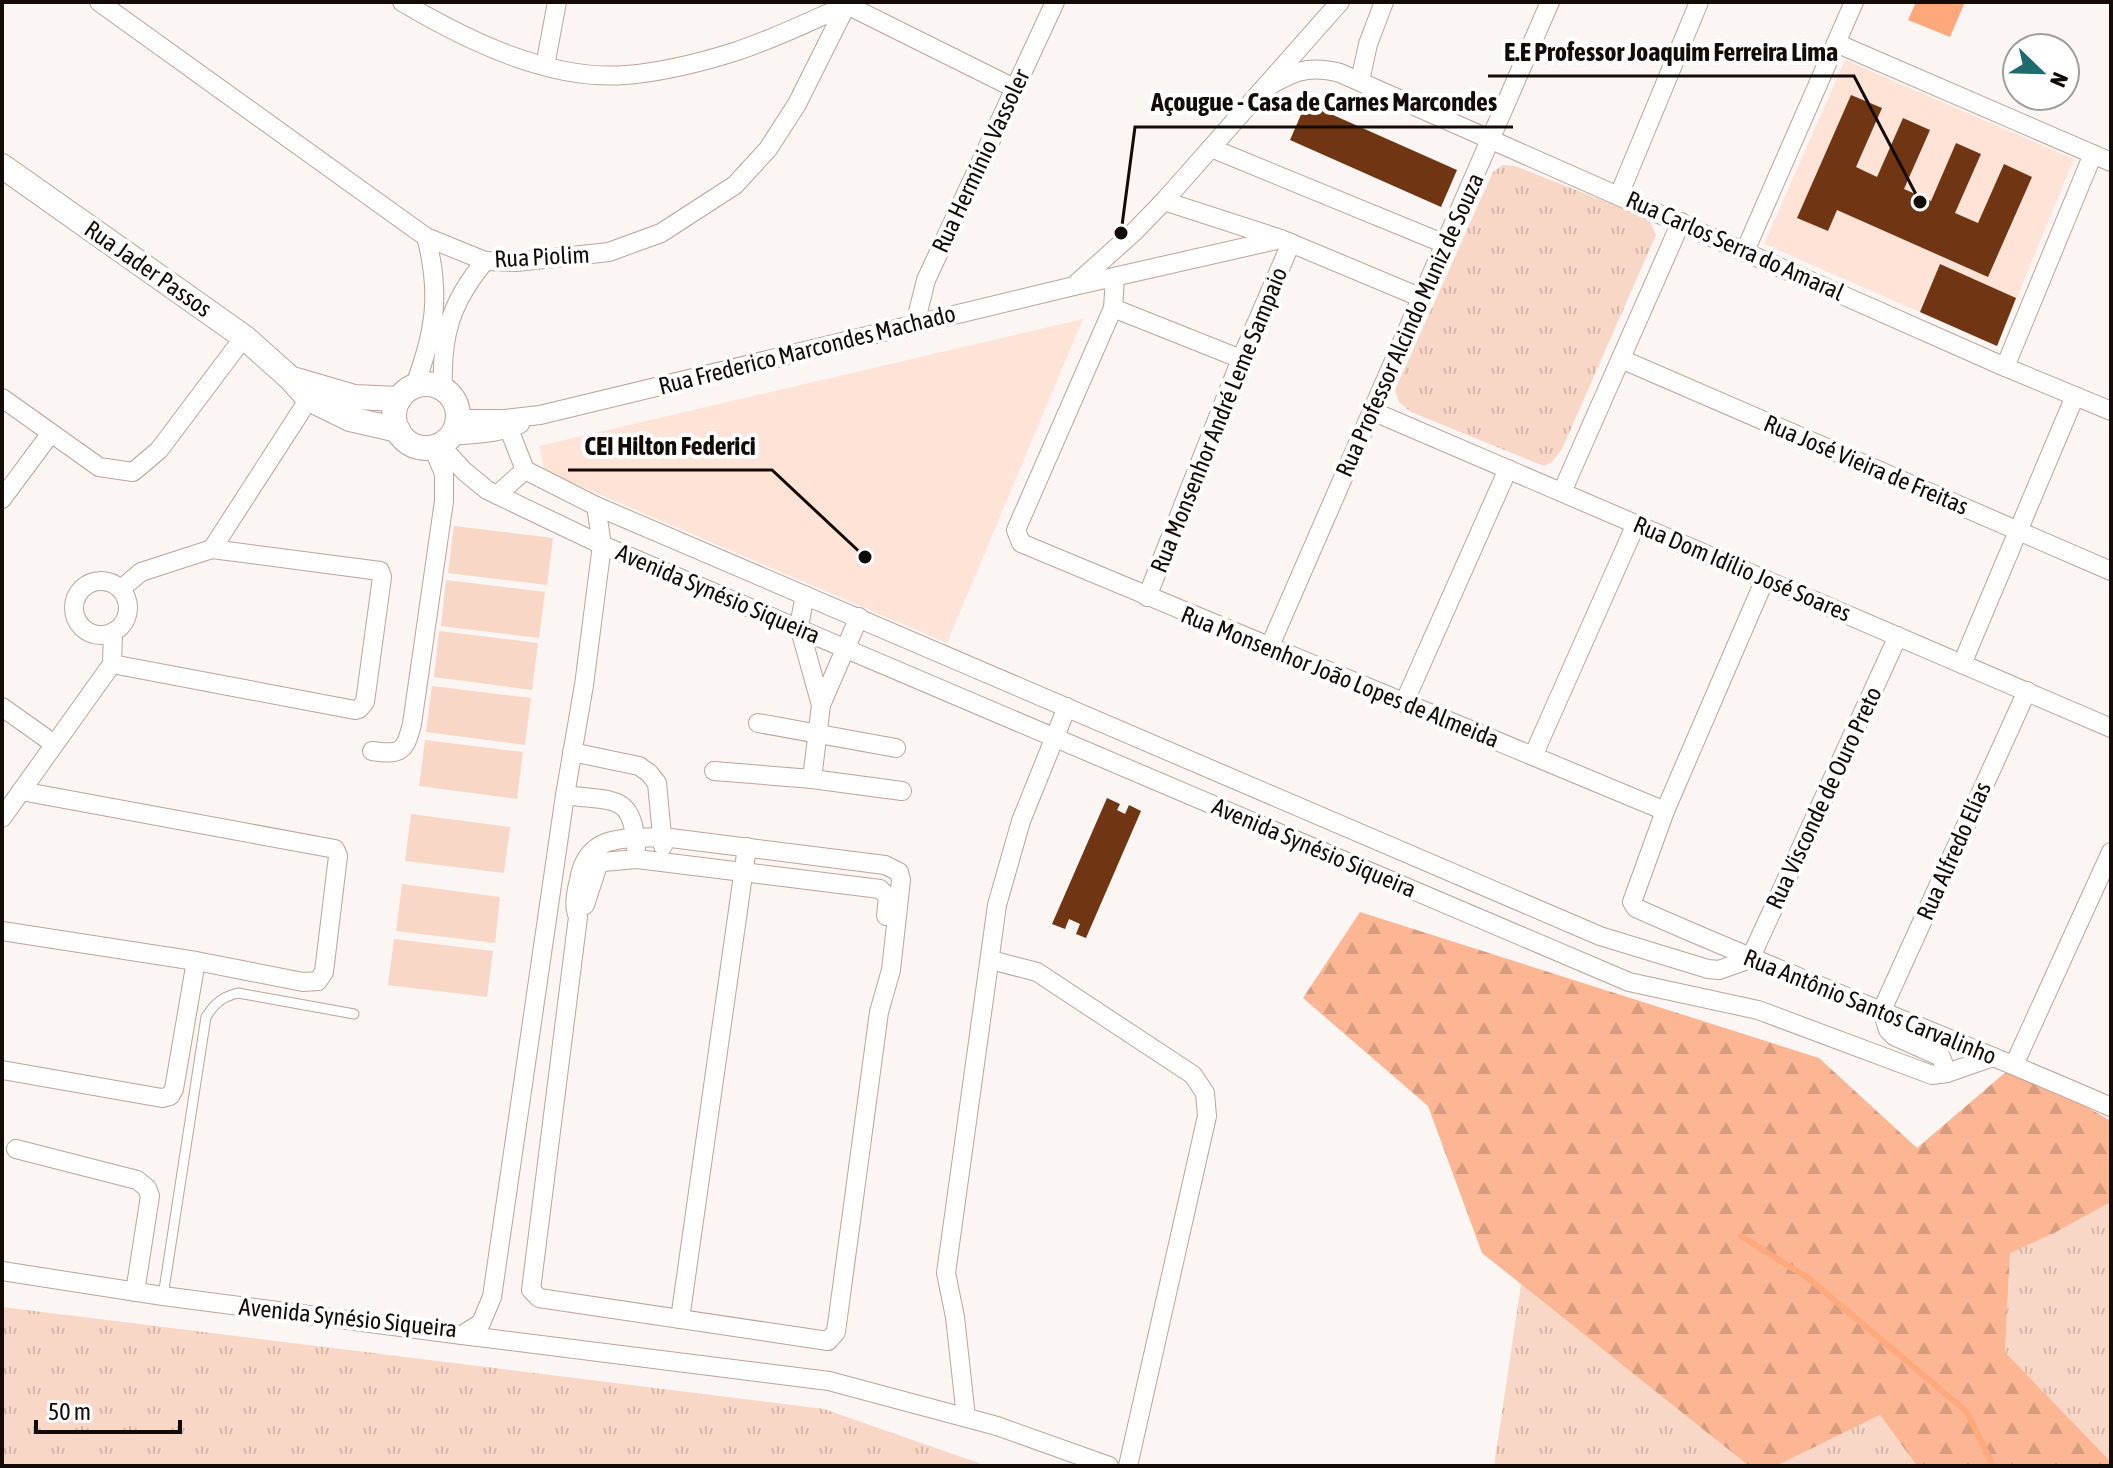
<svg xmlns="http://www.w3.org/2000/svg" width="2113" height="1468" font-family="'Asap Condensed',sans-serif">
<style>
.built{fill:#ffe3d6}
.grass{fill:url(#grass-tufts)}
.forest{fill:url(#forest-firs)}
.pitch{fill:#f9d7c6}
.water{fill:#ffa87c}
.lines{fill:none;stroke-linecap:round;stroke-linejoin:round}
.stream{stroke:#ffa87c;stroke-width:6}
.building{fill:#703513}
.service-casing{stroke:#bea498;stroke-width:11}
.minor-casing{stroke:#bea498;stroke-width:20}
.tertiary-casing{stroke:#bea498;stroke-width:26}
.service{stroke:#fff;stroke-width:9}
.minor{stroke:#fff;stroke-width:18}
.tertiary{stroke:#fff;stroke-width:24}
.labels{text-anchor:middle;stroke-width:8;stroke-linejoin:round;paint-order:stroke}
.street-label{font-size:24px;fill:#130b07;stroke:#fff}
.leader{fill:none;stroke:#130b07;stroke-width:3}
.callout-dot{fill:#130b07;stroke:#fff;stroke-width:3}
.callout-label{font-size:26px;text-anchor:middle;font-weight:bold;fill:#130b07;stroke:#fff;stroke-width:8;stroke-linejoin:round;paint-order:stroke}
</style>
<defs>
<pattern id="grass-tufts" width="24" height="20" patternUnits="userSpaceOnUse" patternTransform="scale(2)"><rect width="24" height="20" fill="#f9d7c6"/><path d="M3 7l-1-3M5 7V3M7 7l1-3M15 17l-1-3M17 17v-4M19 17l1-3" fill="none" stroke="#d5b7a9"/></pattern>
<pattern id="forest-firs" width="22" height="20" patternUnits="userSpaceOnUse" patternTransform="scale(2)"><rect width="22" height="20" fill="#fcb693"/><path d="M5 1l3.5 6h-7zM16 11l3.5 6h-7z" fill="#d79b7d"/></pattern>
</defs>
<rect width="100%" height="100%" fill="#fbf5f3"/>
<!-- built -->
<g class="built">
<polygon points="1845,60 2074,159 1997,346 1764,244"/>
<polygon points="1083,319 947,643 545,471 539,446"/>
</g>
<!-- grass -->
<g class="grass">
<polygon points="1503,165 1515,166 1649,219 1656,235 1562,449 1552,462 1544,466 1411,412 1399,402 1395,390 1493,172"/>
<polygon points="2111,1202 2111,1462 2005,1352 2010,1252 2056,1232"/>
<polygon points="1521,1284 1749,1466 1494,1466"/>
<polygon points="2,1307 824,1409 987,1466 2,1466"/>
<polygon points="1880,1415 1917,1466 1776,1466"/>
</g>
<!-- forest -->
<polygon class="forest" points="1360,912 1819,1058 1917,1148 2014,1065 2111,1121 2111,1202 2056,1232 2010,1253 2005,1352 2111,1462 2111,1466 1917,1466 1880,1415 1776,1466 1749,1466 1482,1253 1428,1106 1303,998"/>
<!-- pitch -->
<g class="pitch">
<polygon points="454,526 553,538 547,585 448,573"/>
<polygon points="446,580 545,592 539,638 441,626"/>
<polygon points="439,631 538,643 532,690 434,677"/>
<polygon points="432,686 531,698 525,745 426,732"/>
<polygon points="425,740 523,752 517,799 419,786"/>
<polygon points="411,814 510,827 504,873 405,861"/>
<polygon points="402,884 500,897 495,943 396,931"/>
<polygon points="394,939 493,951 487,997 388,985"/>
</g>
<!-- water -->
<polygon class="water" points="1916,2 1965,2 1950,37 1908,20"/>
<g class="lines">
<!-- stream -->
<polyline class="stream" points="1741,1236 1808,1278 1967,1412 1993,1466"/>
</g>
<!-- building -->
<g class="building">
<polygon points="1851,95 1882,108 1856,167 1877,177 1903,118 1930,130 1904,189 1931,201 1956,143 1981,154 1955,213 1978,223 2004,164 2032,177 1988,277 1837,210 1828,231 1797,218"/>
<polygon points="1306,103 1457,170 1441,207 1290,140"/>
<polygon points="1940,264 2016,298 1997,346 1920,312"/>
<polygon points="1107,798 1120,804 1117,810 1125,814 1129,805 1141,811 1086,938 1076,934 1080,924 1069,919 1065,929 1052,924"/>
</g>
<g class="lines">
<defs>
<path id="service" d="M 163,1296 L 206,1017 C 215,1003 222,997 238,993 L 354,1014"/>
<g id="minor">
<polyline points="99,2 426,237 485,261 516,262 609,252 661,233 735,185 768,149 797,104 848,2"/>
<path d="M 402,2 C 466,40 549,81 626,75 C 663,72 699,63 734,52 C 772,40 810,21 847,5 L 1014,88"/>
<polyline points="1836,43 2111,162"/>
<polyline points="545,66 557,2"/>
<polyline points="1360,81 1368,44 1384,2"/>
<path d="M 1262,90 C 1291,73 1306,64 1340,73 L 2005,367 L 2111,411"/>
<polyline points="1211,148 1445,244"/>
<polyline points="1619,195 1699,2"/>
<polyline points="1164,201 1281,239 1422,298"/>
<polyline points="1745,251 1854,2"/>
<polyline points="1115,278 1113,308 1016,530 1021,543 1665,811"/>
<polyline points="1076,284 1135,231 1164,201 1340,2"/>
<polyline points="1113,308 1241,359"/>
<polyline points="915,324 926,280 1055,2"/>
<polyline points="1621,359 2111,571"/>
<polyline points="2005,367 2093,154"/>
<path d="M 414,387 C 435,333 441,293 426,237"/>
<path d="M 443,388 C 441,335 451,302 485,261"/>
<polyline points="2,398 99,467 133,472 159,450 244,337"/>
<polyline points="1372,411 2111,728"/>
<polyline points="458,419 505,419 540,415 1074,286 1281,239"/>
<polyline points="505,419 525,470 596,506 1600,936 1708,969 1719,970 1750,959"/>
<path d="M 451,436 C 475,434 498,434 520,424"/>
<polyline points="440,445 464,471 487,490 602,545 1629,982 1758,1010 1932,1075 1947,1073 1993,1057"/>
<polyline points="1562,492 1681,222"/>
<polyline points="497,495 525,470"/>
<polyline points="2,499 51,433"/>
<path d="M 1765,579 L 1665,811 L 1632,902 L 1636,908 C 1793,978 1954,1038 2111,1107"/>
<circle cx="101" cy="608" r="27"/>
<polyline points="121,589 141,572 212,549 314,391"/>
<polyline points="805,595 799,626 821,705"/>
<polyline points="1147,597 1241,359 1291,243"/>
<polyline points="1269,648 1550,2"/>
<polyline points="112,664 355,710 359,709 365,702 382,577 380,571 212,549"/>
<polyline points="1962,664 2075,396"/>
<polyline points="1404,703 1508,469"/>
<polyline points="2,707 54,744"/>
<polyline points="758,723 896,748"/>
<path d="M 372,751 C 401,755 405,752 412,724 L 444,501 L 444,474 L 433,447"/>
<polyline points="572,752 639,766 649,773 657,783 663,846"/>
<polyline points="1533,756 1636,524"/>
<polyline points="714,771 812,779 902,791"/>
<polyline points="812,779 821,705 859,617"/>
<path d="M 565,795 C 613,802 633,792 636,848"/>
<polyline points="2,818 112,664 113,632"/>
<path d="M 663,837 L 885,865 L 899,872 L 901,880 L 891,970 L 879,1012 L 836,1332 L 828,1341 L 539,1298 L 531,1290 L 578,917 C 573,905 576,893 579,880 C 587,833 624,839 663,837 Z"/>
<polyline points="585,905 598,865 603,862 637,859 880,889 888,897 886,916"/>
<polyline points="2,931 196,961 303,982 318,981 324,972 338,856 335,849 21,791"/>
<polyline points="1750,959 1898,636"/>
<polyline points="991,960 1037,972 1193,1075 1205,1093 1207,1116 1128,1466"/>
<polyline points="2014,1065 2111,852"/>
<polyline points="2,1070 162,1098 170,1096 174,1089 196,961"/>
<polyline points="1947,1073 1941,1057 1894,1036 1888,1030 1882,1010 2027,691"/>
<polyline points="16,1149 137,1180 147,1188 150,1196 135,1292"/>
<polyline points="2,1271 163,1296 462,1335 481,1323 492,1297 565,795 584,685 602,545 596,506"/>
<polyline points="680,1319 747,847"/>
<polyline points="462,1335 829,1381 997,1426 1109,1466"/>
<polyline points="966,1417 955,1317 946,1273 997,905 1021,821 1067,707"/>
</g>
<g id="tertiary">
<polyline points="2,166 244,337 290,378 309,399 350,419 398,430"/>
<polyline points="296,380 354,397 399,399"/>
<circle cx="426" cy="416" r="32"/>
</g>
</defs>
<!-- service casing -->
<use href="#service" class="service-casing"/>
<!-- minor casing -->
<use href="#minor" class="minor-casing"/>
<!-- tertiary casing -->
<use href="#tertiary" class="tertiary-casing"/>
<!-- service -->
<use href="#service" class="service"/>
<!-- minor -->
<use href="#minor" class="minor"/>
<!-- tertiary -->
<use href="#tertiary" class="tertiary"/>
</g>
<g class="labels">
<!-- street labels -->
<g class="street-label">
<text transform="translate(981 161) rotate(-65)" y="8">Rua Hermínio Vassoler</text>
<text transform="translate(1735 246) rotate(24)" y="8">Rua Carlos Serra do Amaral</text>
<text transform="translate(542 257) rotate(-3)" y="8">Rua Piolim</text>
<text transform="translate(148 269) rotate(35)" y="8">Rua Jader Passos</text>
<text transform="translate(1410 325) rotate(-66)" y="8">Rua Professor Alcindo Muniz de Souza</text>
<text transform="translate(807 350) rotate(-14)" y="8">Rua Frederico Marcondes Machado</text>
<text transform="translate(1219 420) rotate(-68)" y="8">Rua Monsenhor André Leme Sampaio</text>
<text transform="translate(1866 465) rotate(23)" y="8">Rua José Vieira de Freitas</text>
<text transform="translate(1742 569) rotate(23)" y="8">Rua Dom Idílio José Soares</text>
<text transform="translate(718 594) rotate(23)" y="8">Avenida Synésio Siqueira</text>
<text transform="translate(1340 677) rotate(22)" y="8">Rua Monsenhor João Lopes de Almeida</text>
<text transform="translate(1824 798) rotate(-65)" y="8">Rua Visconde de Ouro Preto</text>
<text transform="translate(1314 848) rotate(23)" y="8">Avenida Synésio Siqueira</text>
<text transform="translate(1954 851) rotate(-66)" y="8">Rua Alfredo Elías</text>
<text transform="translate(1870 1007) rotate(22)" y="8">Rua Antônio Santos Carvalinho</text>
<text transform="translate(348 1318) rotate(6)" y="8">Avenida Synésio Siqueira</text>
</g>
</g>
<!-- callouts -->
<path class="leader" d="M1920 202L1854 76H1488M1121 233L1135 127H1513M865 557L772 470H568"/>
<g class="callout-dot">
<circle cx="1920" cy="202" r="8"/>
<circle cx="1121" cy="233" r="8"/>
<circle cx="865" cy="557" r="8"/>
</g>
<g class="callout-label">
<text x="1671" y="61">E.E Professor Joaquim Ferreira Lima</text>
<text x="1324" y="111">Açougue - Casa de Carnes Marcondes</text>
<text x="670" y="455">CEI Hilton Federici</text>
</g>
<!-- border -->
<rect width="2113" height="1468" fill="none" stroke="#130b07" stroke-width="8"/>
<!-- north arrow -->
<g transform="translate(2041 72) rotate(113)"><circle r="38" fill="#ffffff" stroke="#a19d9c" stroke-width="2"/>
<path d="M0-6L14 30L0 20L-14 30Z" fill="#1e6a6c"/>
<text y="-12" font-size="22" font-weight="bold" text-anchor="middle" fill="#130b07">N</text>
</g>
<!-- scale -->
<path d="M36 1420v12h144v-12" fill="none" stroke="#130b07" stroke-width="4"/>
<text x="48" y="1420" font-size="24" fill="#130b07" stroke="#ffffff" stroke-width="6" paint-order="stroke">50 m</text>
</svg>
